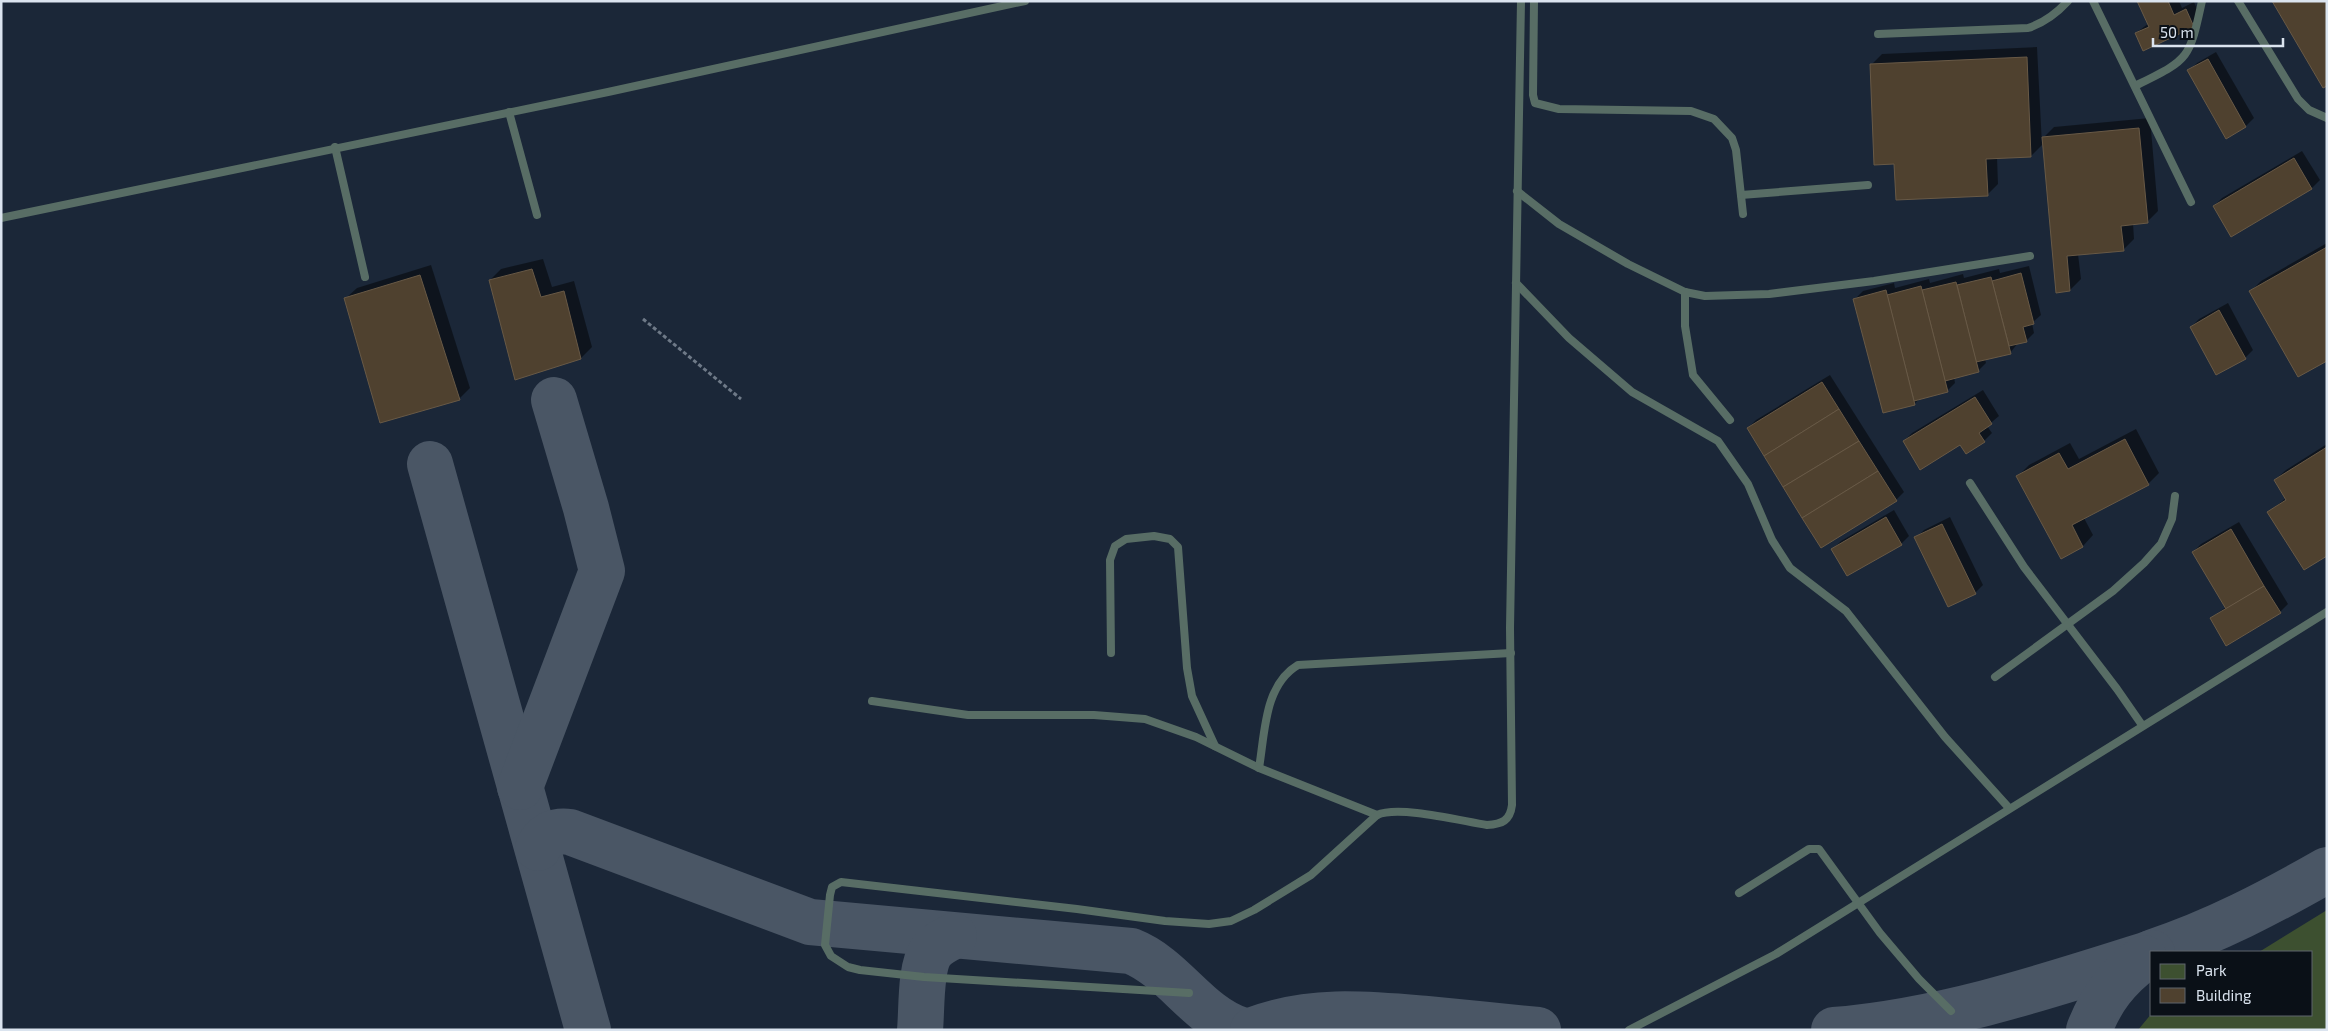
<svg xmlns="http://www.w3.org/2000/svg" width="2328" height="1031" font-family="'Exo 2',sans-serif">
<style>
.green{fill:#3d5030}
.shadow{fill:#0007}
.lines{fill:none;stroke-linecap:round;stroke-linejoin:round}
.taxiway{stroke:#4a5665;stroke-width:46}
.building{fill:#4f412f;stroke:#685946}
.path{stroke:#6e7987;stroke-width:3;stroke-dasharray:4 2.5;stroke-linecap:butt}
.lane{stroke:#586d65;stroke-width:8}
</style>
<rect width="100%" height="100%" fill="#1b2738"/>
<!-- green -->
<polygon class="green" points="2327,910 2327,1030 2138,1030 2152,1013 2152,1015 2312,1015 2312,952 2259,952"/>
<!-- shadow -->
<g class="shadow">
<polygon points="2138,1 2179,1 2182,8 2194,2 2201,18 2193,26 2136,33 2149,23"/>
<polygon points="2037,47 2042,145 2031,156 1997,157 1998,184 1987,195 1896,163 1872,64 1882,54"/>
<polygon points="2216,52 2254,118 2246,126 2226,137 2189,71 2197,63"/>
<polygon points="2150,118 2158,211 2147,222 2133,223 2134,239 2123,250 2078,254 2081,279 2070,290 2044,137 2054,127"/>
<polygon points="2302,151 2320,180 2312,188 2231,235 2214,206 2222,198"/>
<polygon points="2327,243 2327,359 2250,292 2261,281"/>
<polygon points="543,259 552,287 574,281 592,347 581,358 516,378 490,280 501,269"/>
<polygon points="431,265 470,388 459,399 346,298 357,288"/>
<polygon points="2029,266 2041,315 2032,323 2034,333 2026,341 2018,343 2010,353 1985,359 1986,363 1978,371 1954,377 1955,383 1947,391 1921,398 1914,404 1855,299 1863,291 1894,283 1895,288 1929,279 1930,283 1963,274 1964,278 1999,269 2000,273"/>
<polygon points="2228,303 2253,350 2245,358 2191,327 2199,319"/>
<polygon points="1830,375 1904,492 1896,500 1748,428 1756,420"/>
<polygon points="1983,390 1999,416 1987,426 1992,433 1984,441 1961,444 1904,441 1912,433"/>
<polygon points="2136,429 2159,473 2148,484 2084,518 2093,535 2083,546 2061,557 2018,476 2029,465 2070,443 2079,459"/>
<polygon points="2327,444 2327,554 2269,512 2286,498 2275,480 2286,470"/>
<polygon points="1894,510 1909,536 1901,544 1833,549 1841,541"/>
<polygon points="1950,517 1983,585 1975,593 1916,538 1924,530"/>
<polygon points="2239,522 2288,604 2280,612 2211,618 2226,607 2193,552 2201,544"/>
</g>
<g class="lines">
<!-- taxiway -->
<g class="taxiway">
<polyline points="430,464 588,1030"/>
<polyline points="520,787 602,571 586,508 554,400"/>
<path d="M 538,848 C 544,834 556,830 570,832 L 810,922 L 1131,951 C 1174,968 1197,1016 1241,1030"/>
<path d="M 2153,952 C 2214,932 2271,902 2327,870"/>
<path d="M 920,1030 C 922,1009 920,968 931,952 C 937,944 946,940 954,936"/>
<path d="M 1253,1030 C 1310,1008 1368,1014 1427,1019 C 1464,1023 1501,1026 1538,1030"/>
<path d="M 1834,1030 C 1943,1021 2048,986 2152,953"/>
<path d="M 2089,1030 C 2101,999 2117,978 2144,958"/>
</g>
</g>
<!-- building -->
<g class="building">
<polygon points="2137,1 2168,1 2174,15 2186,9 2194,27 2143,51 2135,33 2149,27"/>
<polygon points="2272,1 2327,1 2327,86 2323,88"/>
<polygon points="2027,57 2031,157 1986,159 1988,196 1896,200 1894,164 1874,165 1870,64"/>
<polygon points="2208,59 2246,127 2226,139 2187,70"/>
<polygon points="2139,128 2148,223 2121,226 2124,251 2067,256 2070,291 2056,293 2042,137"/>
<polygon points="2294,158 2312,189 2231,237 2213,206"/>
<polygon points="2327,247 2327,361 2298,377 2249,291"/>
<polygon points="532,269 541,297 564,291 581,359 515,380 489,280"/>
<polygon points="2021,273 2034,324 2023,327 2027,342 2009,346 1992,281"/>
<polygon points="420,275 460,400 380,423 344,298"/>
<polygon points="1991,277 2011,354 1976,362 1957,285"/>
<polygon points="1956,282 1979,372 1945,381 1922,290"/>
<polygon points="1921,286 1948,392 1914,401 1887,295"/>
<polygon points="1886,290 1915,405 1883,413 1853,299"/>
<polygon points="2219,310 2246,359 2216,375 2190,327"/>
<polygon points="1822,382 1839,409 1764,456 1747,428"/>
<polygon points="1975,397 1992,424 1979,433 1985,442 1966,454 1960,445 1920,470 1903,441"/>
<polygon points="1839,409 1859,441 1783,487 1764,456"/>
<polygon points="2125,439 2149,485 2072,525 2083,547 2061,559 2016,476 2059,453 2068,469"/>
<polygon points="1859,441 1878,471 1802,518 1783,487"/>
<polygon points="2327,447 2327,556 2304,570 2267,512 2286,500 2274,480"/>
<polygon points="1878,471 1897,501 1821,548 1802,518"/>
<polygon points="1886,517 1902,545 1847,576 1831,549"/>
<polygon points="1942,524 1976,594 1948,607 1914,537"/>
<polygon points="2231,529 2264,586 2226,609 2192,552"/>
<polygon points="2264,586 2281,613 2226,646 2210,618"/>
</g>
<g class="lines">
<!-- path -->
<polyline class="path" points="643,319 741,399"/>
<!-- lane -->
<g class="lane">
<polyline points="1534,1 1533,95 1535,103 1559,109 1691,111 1714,119 1732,138 1736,150 1743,214"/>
<polyline points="2093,1 2191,202"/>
<polyline points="2238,1 2298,99 2309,110 2327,118"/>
<path d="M 1878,34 L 2028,28 C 2044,23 2056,14 2068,1"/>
<path d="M 2135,86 C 2189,59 2189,61 2202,1"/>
<polyline points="509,112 537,215"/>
<polyline points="335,147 365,277"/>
<polyline points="1517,191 1559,224 1628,264 1685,292 1705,296 1769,294 1874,281 2030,256"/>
<polyline points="1741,195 1868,185"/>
<polyline points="1,218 608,92 1025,1"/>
<polyline points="1516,283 1569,338 1632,392 1718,441 1748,484 1772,540 1790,568 1846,611 1945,737 2009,808"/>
<polyline points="1685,292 1685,326 1693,375 1730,420"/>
<polyline points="1970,483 2024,567 2117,689 2142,725"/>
<polyline points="1111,653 1110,560 1115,546 1126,539 1154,536 1170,539 1178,547 1187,668 1192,696 1215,746"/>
<polyline points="1995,677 2113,591 2144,563 2161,544 2172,519 2175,496"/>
<polyline points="872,701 968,715 1094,715 1145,719 1196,737 1259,768 1377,815"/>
<path d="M 1259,768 C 1265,733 1264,685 1298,665 L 1511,653"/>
<polyline points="1739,893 1809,849 1819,849 1880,933 1919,979 1951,1011"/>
<path d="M 1189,993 L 924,977 L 860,970 L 848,967 L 831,956 L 825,945 L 830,895 L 832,887 L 841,882 L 1077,909 L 1165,921 L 1209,924 L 1231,921 L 1254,910 L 1311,875 L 1377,815 C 1399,805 1461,821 1487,825 C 1502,824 1510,821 1512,805 L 1510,628 L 1521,1"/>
<polyline points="1629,1030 1776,954 2327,612"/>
</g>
</g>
<!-- border -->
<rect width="2328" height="1031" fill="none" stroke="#dbe4ef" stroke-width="5"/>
<!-- legend -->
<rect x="2150" y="951" width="162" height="65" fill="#0a1017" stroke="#5e656d"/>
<rect x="2160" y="964" width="25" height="15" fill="#3d5030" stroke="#5e656d"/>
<text x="2196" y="976" font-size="15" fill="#dbe4ef">Park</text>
<rect x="2160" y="988" width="25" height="15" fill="#4f412f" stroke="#5e656d"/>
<text x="2196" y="1001" font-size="15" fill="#dbe4ef">Building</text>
<!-- scale -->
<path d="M2153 38v8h130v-8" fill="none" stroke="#dbe4ef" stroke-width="2.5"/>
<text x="2160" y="38" font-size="15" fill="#dbe4ef" stroke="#0a1017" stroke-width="4" paint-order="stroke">50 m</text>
</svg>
